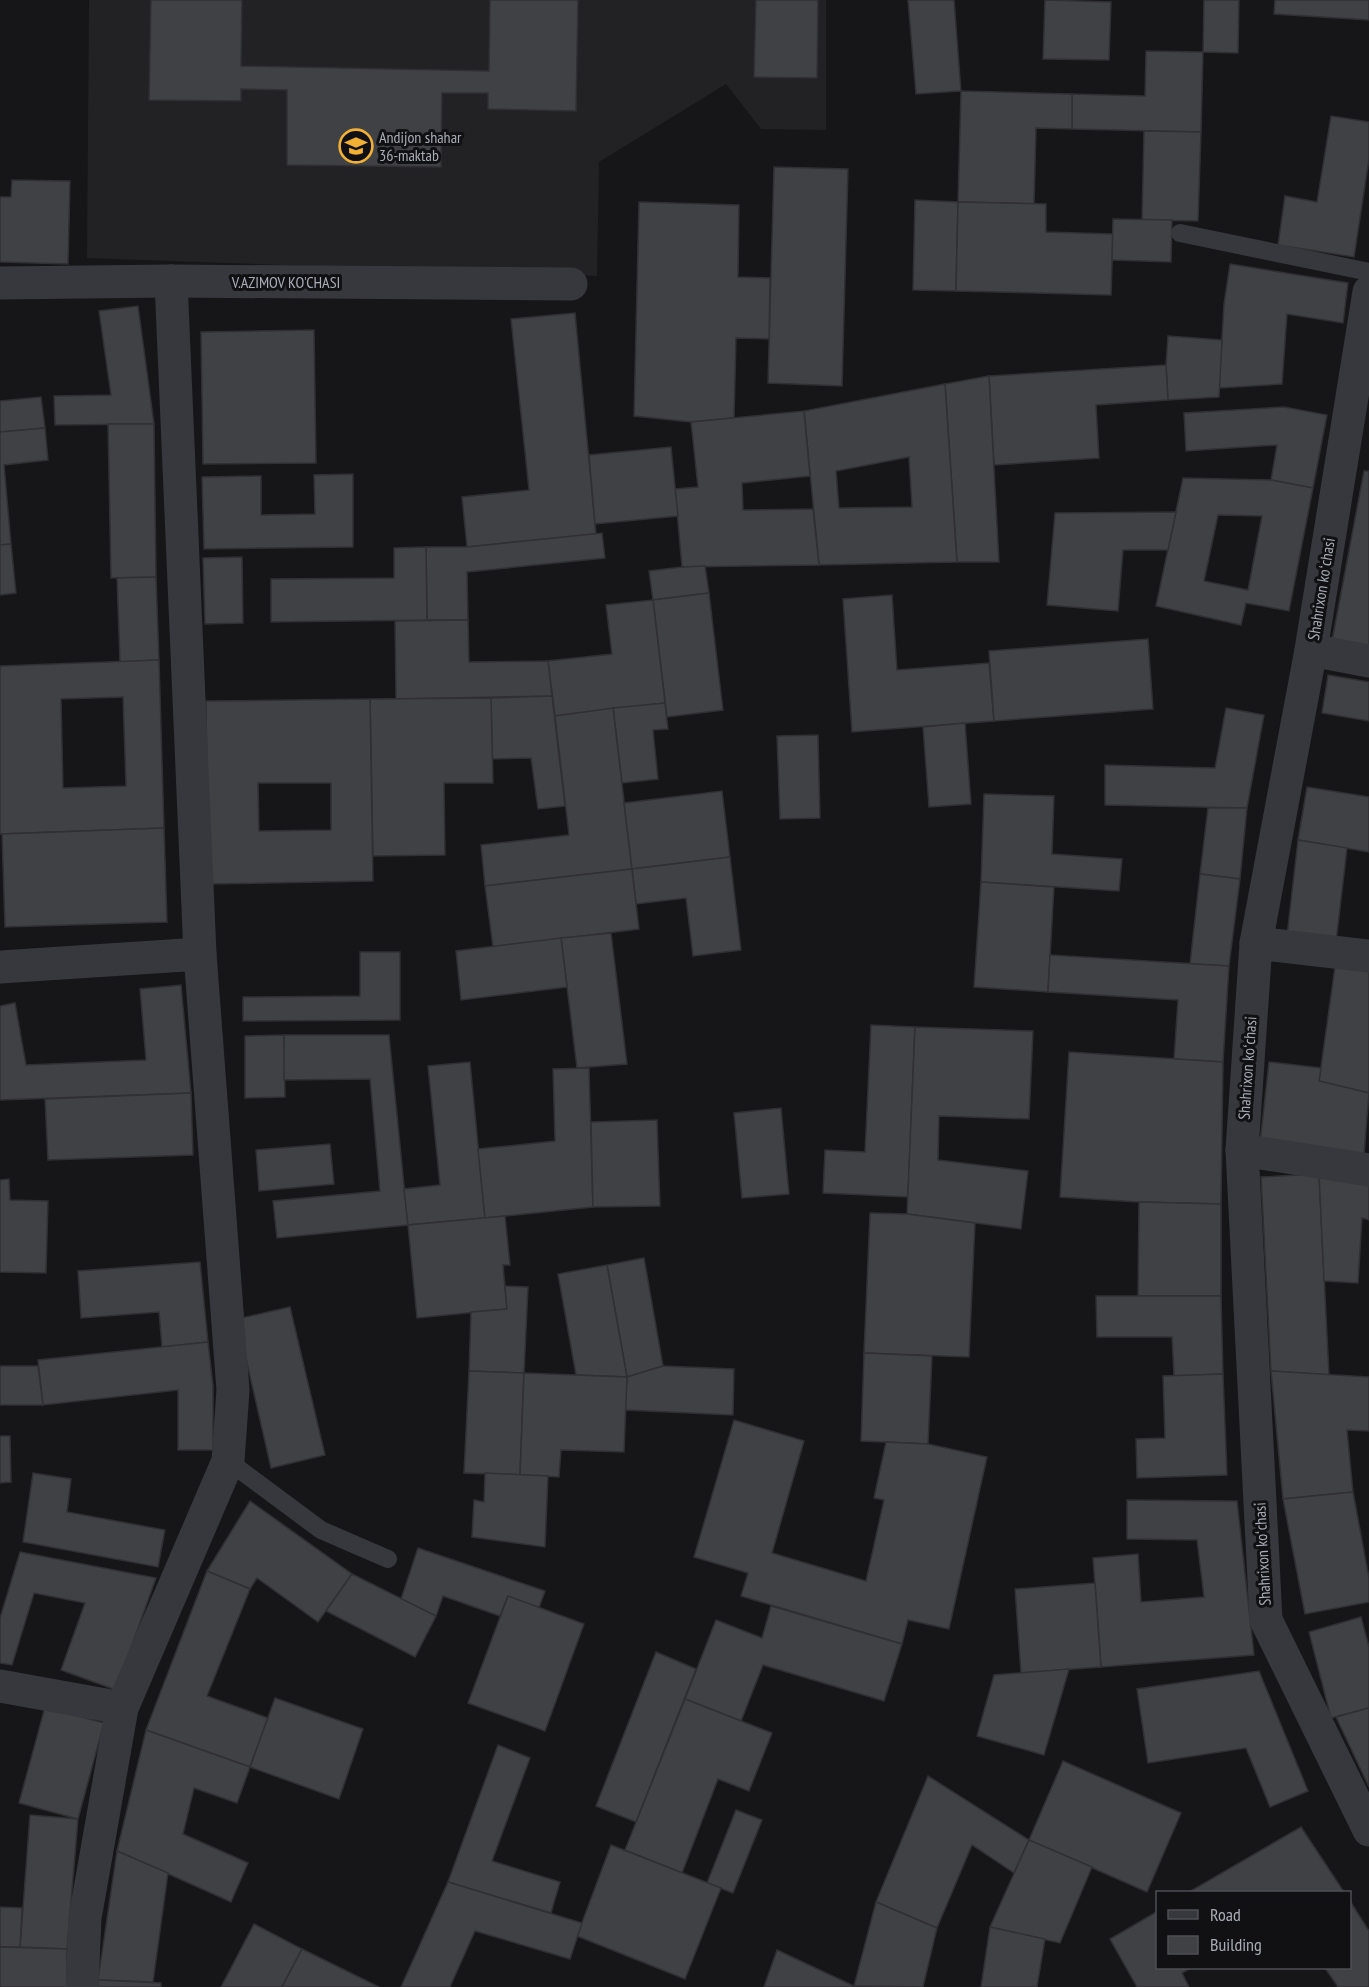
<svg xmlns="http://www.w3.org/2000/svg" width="1369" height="1987" font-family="'PT Sans Narrow',sans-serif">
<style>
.built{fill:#222225}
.building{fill:#404145;stroke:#303034;stroke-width:1.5;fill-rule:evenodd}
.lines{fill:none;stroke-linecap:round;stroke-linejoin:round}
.service{stroke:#37383d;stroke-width:18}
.minor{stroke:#37383d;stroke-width:33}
.tertiary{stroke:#37383d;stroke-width:33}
.labels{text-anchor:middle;stroke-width:6;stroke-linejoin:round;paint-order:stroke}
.poi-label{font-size:16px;fill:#a8adb8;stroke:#111113;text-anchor:start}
.street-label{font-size:16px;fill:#a8adb8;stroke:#111113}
</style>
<rect width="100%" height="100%" fill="#161618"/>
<!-- built -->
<polygon class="built" points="89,0 826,0 826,130 761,129 726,84 599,162 597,276 87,258"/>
<!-- building -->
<g class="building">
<polygon points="151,0 242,0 241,66 489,71 490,0 578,0 576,111 488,109 488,93 442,93 441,167 287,165 287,90 241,89 241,101 149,100"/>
<polygon points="756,0 818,0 817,78 754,77"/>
<polygon points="908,0 954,0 961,91 916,94"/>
<polygon points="1045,0 1111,2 1109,60 1043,59"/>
<polygon points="1204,0 1239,0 1238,53 1203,52"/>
<polygon points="1275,0 1369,0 1369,20 1274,14"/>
<polygon points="1146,51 1203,52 1201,132 1072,129 1072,94 1145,96"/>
<polygon points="961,91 1072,94 1072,129 1036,128 1034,204 958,202"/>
<polygon points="1331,116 1369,122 1369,159 1354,257 1278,245 1285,196 1317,202"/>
<polygon points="1144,131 1201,132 1198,221 1142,220"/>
<polygon points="774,167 848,169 842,386 768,383"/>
<polygon points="12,180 70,181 68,264 0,262 0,197 11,197"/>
<polygon points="915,200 958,202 956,291 913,290"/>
<polygon points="639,202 739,205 738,277 770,278 769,339 736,338 734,418 691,422 634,416"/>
<polygon points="958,202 1046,204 1046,232 1113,234 1111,295 956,291"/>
<polygon points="1113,219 1172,220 1171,262 1112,260"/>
<polygon points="1230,264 1348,283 1343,323 1287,314 1282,384 1219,388 1224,304"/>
<polygon points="138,306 154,424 55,425 54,396 111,395 99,311"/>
<polygon points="575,313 596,534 467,547 462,497 529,490 511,319"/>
<polygon points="314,330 316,463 203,464 201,332"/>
<polygon points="1168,336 1222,340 1219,397 1168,400 1166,365"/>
<polygon points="1166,365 1168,400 1096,405 1099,458 994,465 989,376"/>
<polygon points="989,376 999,562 957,562 945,384"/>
<path d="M 945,384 L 957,562 L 819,565 L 804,411 ZM 909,457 L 912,507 L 839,508 L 836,471 Z"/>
<polygon points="41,397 45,428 0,432 0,401"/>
<polygon points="1284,407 1327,415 1313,488 1271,480 1277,445 1186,451 1184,413"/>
<polygon points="804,411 810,476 742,483 743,510 813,509 819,565 682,567 675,489 698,487 691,422"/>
<polygon points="108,424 154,424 156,577 111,578"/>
<polygon points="45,428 48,460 4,465 11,544 0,545 0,432"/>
<polygon points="671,447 678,516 595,524 589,455"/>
<polygon points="1364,471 1369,471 1369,647 1332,641"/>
<polygon points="353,474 353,547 204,549 202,477 261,476 261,515 315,514 314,475"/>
<path d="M 1183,478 L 1271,480 L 1313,488 L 1289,611 L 1246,603 L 1241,625 L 1156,606 ZM 1218,515 L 1262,516 L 1248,590 L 1204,581 Z"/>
<polygon points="1176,512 1168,550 1123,550 1118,611 1047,605 1055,513"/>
<polygon points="602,533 605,558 467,572 468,620 427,620 426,547 467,547"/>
<polygon points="11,544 16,593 0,595 0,545"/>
<polygon points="426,547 427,620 271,622 271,579 394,578 394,548"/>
<polygon points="242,557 243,623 205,624 203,558"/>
<polygon points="705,566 709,593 653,600 649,571 682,567"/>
<polygon points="156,577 159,660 120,662 117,578"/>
<polygon points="709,593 723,710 667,717 653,600"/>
<polygon points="892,595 897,670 989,663 994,721 852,732 843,599"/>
<polygon points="653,600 665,703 555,716 548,661 612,654 606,605"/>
<polygon points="468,620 469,662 548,661 552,696 396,699 395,621"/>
<polygon points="1148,639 1153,709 994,721 989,651"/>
<path d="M 159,660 L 164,828 L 0,834 L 0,666 ZM 123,697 L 126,786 L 63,788 L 61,699 Z"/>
<polygon points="1328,675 1369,682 1369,721 1322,713"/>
<polygon points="552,696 565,806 538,809 531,758 492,759 491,698"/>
<polygon points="491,698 493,783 444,783 445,855 373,856 370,699"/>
<path d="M 370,699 L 373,881 L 208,884 L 206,701 ZM 258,783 L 331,783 L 331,830 L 259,831 Z"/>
<polygon points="665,703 668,729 653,730 658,779 622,783 613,708"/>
<polygon points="613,708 632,869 485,886 481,845 569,835 555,716"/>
<polygon points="1226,708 1264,715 1247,808 1105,805 1105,765 1215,768"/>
<polygon points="965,723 971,804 929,807 923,727"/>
<polygon points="818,735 820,818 780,819 777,736"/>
<polygon points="1307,787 1369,797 1369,852 1298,840"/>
<polygon points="722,791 730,857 632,869 624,803"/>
<polygon points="984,794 1054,796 1052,854 1122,859 1119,891 981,882"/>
<polygon points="1208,808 1247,808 1240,879 1200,874"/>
<polygon points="164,828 167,922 5,927 2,834"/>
<polygon points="1298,840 1347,848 1336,942 1287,936"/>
<polygon points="730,857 741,950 693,956 686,898 636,904 632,869"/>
<polygon points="632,869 639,929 493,947 485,886"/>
<polygon points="1200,874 1240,879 1229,966 1190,964"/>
<polygon points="981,882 1054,887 1048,992 974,987"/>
<polygon points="611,933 627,1064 577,1068 561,938"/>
<polygon points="561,938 567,987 461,1000 456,951"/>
<polygon points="360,952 400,952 400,1020 243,1021 243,997 360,996"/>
<polygon points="1050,955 1229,966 1223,1062 1174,1059 1178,1000 1048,992"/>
<polygon points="1335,967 1369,971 1369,1093 1319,1081"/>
<polygon points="181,985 191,1093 0,1100 0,1006 15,1003 26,1065 146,1060 140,989"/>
<polygon points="871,1025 915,1027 908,1197 823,1193 825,1150 865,1152"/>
<polygon points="915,1027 1033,1031 1029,1119 939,1116 938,1160 1028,1171 1021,1229 907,1214"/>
<polygon points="284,1035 285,1097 245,1098 245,1036"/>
<polygon points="284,1035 389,1035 408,1225 277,1238 273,1201 380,1191 370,1079 284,1080"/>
<polygon points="1069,1052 1223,1062 1221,1204 1139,1202 1060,1197"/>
<polygon points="470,1062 485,1218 408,1225 404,1189 440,1185 428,1066"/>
<polygon points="1269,1062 1321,1068 1319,1081 1369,1093 1364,1154 1260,1143"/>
<polygon points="589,1068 593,1207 485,1218 478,1149 555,1141 553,1069"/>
<polygon points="191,1093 193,1155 48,1160 45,1099"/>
<polygon points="781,1108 789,1194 742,1198 734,1113"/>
<polygon points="657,1120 660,1206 593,1207 591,1122"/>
<polygon points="330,1144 334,1184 259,1191 256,1150"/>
<polygon points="1319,1174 1329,1375 1271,1371 1261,1177"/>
<polygon points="1319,1174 1369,1183 1369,1220 1362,1218 1358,1283 1324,1281"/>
<polygon points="9,1179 10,1200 48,1201 46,1273 0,1272 0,1180"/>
<polygon points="1139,1202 1221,1204 1221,1296 1138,1296"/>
<polygon points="870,1213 907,1214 975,1223 969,1357 864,1353"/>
<polygon points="505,1216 510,1265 503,1265 507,1309 417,1318 408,1225"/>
<polygon points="644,1258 663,1366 627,1377 607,1265"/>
<polygon points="200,1262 208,1342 162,1347 159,1312 81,1318 78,1271"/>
<polygon points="607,1265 627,1377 576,1375 558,1274"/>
<polygon points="505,1286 528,1287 524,1373 469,1371 471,1312 507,1309"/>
<polygon points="1096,1296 1221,1296 1223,1374 1174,1376 1172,1337 1097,1337"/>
<polygon points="290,1307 325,1455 271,1468 237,1319"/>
<polygon points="208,1342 213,1386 213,1450 178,1450 178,1390 43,1405 38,1360"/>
<polygon points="864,1353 932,1356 928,1444 861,1441"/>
<polygon points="0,1366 38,1366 43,1405 0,1405"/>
<polygon points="663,1366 734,1369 733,1415 625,1410 627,1377"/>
<polygon points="469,1371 524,1373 520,1475 464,1473"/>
<polygon points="1271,1371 1369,1377 1369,1431 1347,1430 1353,1492 1283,1499"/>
<polygon points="524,1373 627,1377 624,1452 561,1450 559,1477 520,1475"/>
<polygon points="1223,1374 1227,1475 1137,1478 1136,1439 1165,1438 1163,1376"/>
<polygon points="734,1420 804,1441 772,1553 866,1581 884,1500 874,1498 886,1442 928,1444 987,1457 949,1629 908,1620 902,1644 741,1596 748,1573 694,1557"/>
<polygon points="0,1436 10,1436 11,1482 0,1483"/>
<polygon points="33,1473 71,1479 67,1512 165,1530 158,1567 23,1542"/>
<polygon points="485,1473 548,1476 545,1547 472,1537 474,1500 484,1502"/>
<polygon points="1353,1492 1369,1578 1369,1602 1305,1614 1283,1499"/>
<polygon points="1127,1500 1237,1501 1254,1655 1101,1667 1093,1558 1138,1554 1141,1602 1204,1597 1197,1540 1127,1539"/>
<polygon points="250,1501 352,1574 318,1622 257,1578 250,1589 207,1571"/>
<polygon points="418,1548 545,1591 539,1608 508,1596 500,1616 443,1596 436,1616 401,1599"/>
<polygon points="20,1552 156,1578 116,1690 61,1670 85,1603 34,1593 12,1665 0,1663 0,1618"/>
<polygon points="207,1571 250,1589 207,1696 268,1718 250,1767 146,1730"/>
<polygon points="352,1574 436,1616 415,1657 326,1611"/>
<polygon points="1095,1583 1101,1667 1021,1673 1015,1589"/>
<polygon points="508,1596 584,1624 545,1731 468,1703"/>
<polygon points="771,1606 902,1644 884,1701 763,1665 741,1721 685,1699 716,1620 762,1638"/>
<polygon points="1361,1617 1369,1647 1369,1708 1331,1718 1309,1632"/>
<polygon points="656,1652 696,1669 636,1822 596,1806"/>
<polygon points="1069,1669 1044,1755 977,1736 994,1675"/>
<polygon points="1259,1671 1308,1791 1270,1807 1246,1748 1148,1763 1137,1689"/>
<polygon points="275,1698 363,1729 339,1799 250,1767"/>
<polygon points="685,1699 772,1733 749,1791 718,1779 682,1873 625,1850"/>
<polygon points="45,1707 104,1723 78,1819 19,1803"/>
<polygon points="1369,1708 1369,1787 1336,1717"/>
<polygon points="146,1730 250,1767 237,1803 194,1788 183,1834 248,1863 231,1902 117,1851"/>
<polygon points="498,1745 530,1758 492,1861 560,1882 551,1913 448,1882"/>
<polygon points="1063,1761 1181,1813 1147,1892 1029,1840"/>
<polygon points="928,1776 1029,1840 1014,1873 972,1845 937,1928 876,1902"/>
<polygon points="736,1810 762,1820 733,1893 707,1883"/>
<polygon points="30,1815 78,1819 67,1949 20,1947"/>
<polygon points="1301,1827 1344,1892 1189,1892"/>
<polygon points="1029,1840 1092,1867 1060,1943 990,1927"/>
<polygon points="611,1845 721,1888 685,1979 577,1936"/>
<polygon points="117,1851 168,1873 153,1982 98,1980"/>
<polygon points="448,1882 582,1923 570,1959 475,1931 450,1987 401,1987"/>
<polygon points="1350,1901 1369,1931 1369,1987 1338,1987 1325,1968 1350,1968"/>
<polygon points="876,1902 937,1928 923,1987 854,1986"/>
<polygon points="0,1907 22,1908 20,1947 0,1947"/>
<polygon points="1158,1911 1158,1968 1191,1968 1182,1973 1189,1987 1137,1987 1110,1939"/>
<polygon points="254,1924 302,1949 282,1987 221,1987"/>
<polygon points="990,1927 1045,1939 1037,1987 981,1987"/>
<polygon points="0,1947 67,1949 67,1987 0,1987"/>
<polygon points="302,1949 379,1987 282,1987"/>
<polygon points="777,1950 854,1986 857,1987 764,1987"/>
<polygon points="98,1980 161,1983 161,1987 98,1987"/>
</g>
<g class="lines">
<!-- service -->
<g class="service">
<polyline points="1180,233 1369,272"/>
<polyline points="228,1461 321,1530 388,1559"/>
</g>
<!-- minor -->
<g class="minor">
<polyline points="0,283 171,281 571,284"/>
<polyline points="1311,650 1369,661"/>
<polyline points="1256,943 1369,956"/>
<polyline points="0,967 200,954"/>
<polyline points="1242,1150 1369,1170"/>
<polyline points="0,1686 122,1708 85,1918 82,1987"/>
<polyline points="122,1708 228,1461 233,1390 200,954 171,281"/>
</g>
<!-- tertiary -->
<polyline class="tertiary" points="1369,292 1311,650 1256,943 1242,1150 1266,1620 1369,1830"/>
</g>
<!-- icons -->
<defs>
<symbol id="school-ring" viewBox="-11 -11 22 22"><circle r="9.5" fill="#111113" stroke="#f2b134" stroke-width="1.5"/><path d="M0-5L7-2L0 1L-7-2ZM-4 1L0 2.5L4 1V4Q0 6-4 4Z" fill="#f2b134"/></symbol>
</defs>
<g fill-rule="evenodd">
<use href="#school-ring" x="337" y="127" width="38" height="38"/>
</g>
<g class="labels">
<!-- poi labels -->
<g class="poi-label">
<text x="379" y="143">Andijon shahar<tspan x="379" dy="18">36-maktab</tspan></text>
</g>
<!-- street labels -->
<g class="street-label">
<text x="286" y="288">V.AZIMOV KO'CHASI</text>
<text transform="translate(1321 589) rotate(-81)" y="6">Shahrixon koʻchasi</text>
<text transform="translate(1247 1068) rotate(-86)" y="6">Shahrixon koʻchasi</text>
<text transform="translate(1262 1554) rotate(-93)" y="6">Shahrixon koʻchasi</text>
</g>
</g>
<!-- legend -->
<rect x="1156" y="1891" width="195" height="78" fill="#111113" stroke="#4d4f55" stroke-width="1.5"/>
<rect x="1168" y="1910" width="30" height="9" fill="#37383d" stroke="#4d4f55" stroke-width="1.5"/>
<text x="1210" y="1921" font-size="18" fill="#a8adb8">Road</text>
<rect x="1168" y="1936" width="30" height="18" fill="#404145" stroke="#4d4f55" stroke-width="1.5"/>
<text x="1210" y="1951" font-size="18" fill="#a8adb8">Building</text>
</svg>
